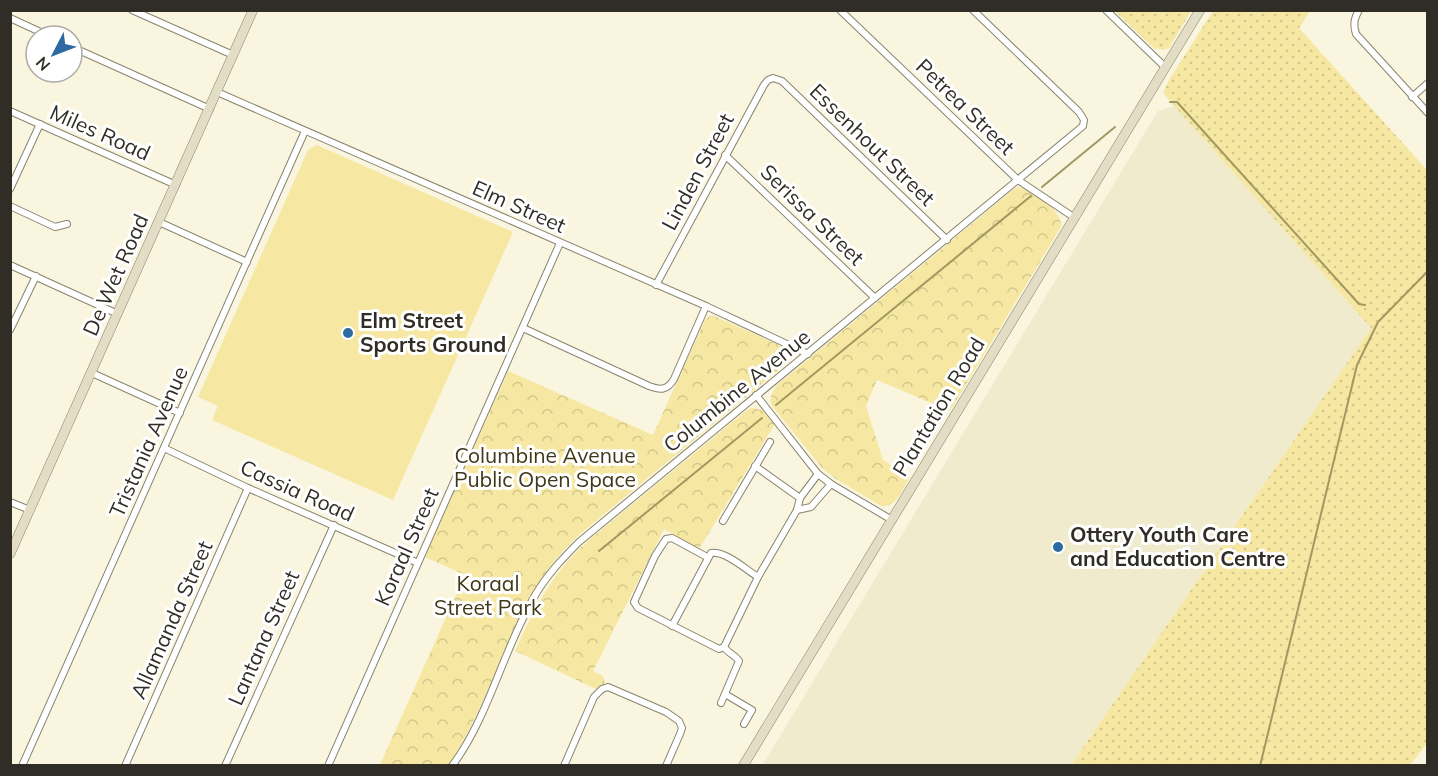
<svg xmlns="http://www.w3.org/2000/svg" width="1438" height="776" font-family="Mulish,sans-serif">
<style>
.built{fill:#f1ebcd}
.grass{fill:url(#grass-dots)}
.park{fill:url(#park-crowns)}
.pitch{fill:#f6e8a2}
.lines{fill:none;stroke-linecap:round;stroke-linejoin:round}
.stream{stroke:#a39862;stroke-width:2}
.street-casing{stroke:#888470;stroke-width:8}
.secondary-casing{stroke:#888470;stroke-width:10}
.street{stroke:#fff;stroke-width:6}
.secondary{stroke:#e2ddc4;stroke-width:9}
.poi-dot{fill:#2c6aa1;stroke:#fff;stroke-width:2}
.labels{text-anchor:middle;stroke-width:6;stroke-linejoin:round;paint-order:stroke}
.street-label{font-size:21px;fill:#2f2d25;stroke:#fff}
.poi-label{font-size:21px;font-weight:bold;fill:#2f2d25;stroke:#fff;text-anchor:start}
.park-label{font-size:21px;fill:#3f3818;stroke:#fff}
</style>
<defs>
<pattern id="grass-dots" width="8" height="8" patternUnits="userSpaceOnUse" patternTransform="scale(1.5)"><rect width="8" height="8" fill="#f6e8a2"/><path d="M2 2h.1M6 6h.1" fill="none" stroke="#d3c78b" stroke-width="1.8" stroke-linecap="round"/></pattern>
<pattern id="park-crowns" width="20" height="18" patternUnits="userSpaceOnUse" patternTransform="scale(1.5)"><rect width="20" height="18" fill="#f6e8a2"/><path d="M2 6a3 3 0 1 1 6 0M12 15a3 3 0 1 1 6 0" fill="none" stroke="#d3c78b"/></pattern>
</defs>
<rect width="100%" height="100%" fill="#faf5de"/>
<!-- built -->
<polygon class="built" points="1175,106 1371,328 1071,765 762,766 1158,111"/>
<!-- grass -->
<g class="grass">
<polygon points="1115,11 1191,11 1169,48 1163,50 1157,48 1156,50"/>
<polygon points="1213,11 1310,11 1299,28 1427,170 1428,742 1410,765 1071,765 1371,328 1163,93 1169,80"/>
</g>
<!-- park -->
<g class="park">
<path d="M 1019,187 C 1034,192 1064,212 1061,227 L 950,411 L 877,380 L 866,406 L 883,460 L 910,477 C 903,488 897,508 881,506 L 836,479 L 823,469 L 772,406 C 768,397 773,393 776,386 L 1014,189 Z"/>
<path d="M 714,316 L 788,349 L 792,354 L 792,359 L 580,534 C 508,599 500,690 448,765 L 380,765 L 465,575 L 425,557 L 508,371 L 653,435 L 705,320 L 710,316 Z"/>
<path d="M 753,408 L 764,411 L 775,424 L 699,549 L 664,529 L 593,671 L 603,676 L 605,684 L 596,689 L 515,651 C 535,607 552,573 589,540 L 747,410 Z"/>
</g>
<!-- pitch -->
<polygon class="pitch" points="317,145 513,232 393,500 212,420 218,406 198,397 308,150"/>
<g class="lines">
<!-- stream -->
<g class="stream">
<polyline points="1170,102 1177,102 1359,304 1365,305"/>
<polyline points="1042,187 1115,127"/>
<polyline points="776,405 1031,196"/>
<polyline points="599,551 762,418"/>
<polyline points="1260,766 1357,365 1378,322 1428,271"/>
</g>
<defs>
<g id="street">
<polyline points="132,10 233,55"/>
<polyline points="840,10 1018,180 1075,218"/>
<polyline points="1106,10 1165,67"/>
<path d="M 1359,10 C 1354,19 1353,24 1356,34 L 1428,113"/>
<polyline points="10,18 49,36"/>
<polyline points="72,47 210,109"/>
<polyline points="217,92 706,306 808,354"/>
<polyline points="1412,97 1428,83"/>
<polyline points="10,111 176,185"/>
<polyline points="725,155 875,298"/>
<polyline points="10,189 40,124"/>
<polyline points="10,206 55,227 67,224"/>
<polyline points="159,222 247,262"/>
<polyline points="10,265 118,314"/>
<polyline points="656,285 764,85 768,80 773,78 782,81 947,240"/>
<path d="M 523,328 L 649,386 C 660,390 667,391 674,379 L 706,306"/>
<polyline points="10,330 36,276"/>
<polyline points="92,373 180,413"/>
<polyline points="756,395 818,474 831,484 892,520"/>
<polyline points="164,448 248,488 418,563"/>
<polyline points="755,466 800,498"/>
<polyline points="10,502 30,510"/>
<polyline points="797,510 811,507 831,484"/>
<polyline points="723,521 770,442"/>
<polyline points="707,557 672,538 666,539 655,556 634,602 638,608 719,649 724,647 758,577 797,510 800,498 818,474"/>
<path d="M 672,626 L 711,553 C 726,551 745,569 758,577"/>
<polyline points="725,694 752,710 744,724"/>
<path d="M 721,703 L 739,661 C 735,655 728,653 724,647"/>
<polyline points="22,766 305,131"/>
<polyline points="125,766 248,488"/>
<polyline points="225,766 334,525"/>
<polyline points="328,766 560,243"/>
<path d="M 452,766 C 489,716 502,653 533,599 C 545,577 561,560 579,542 L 1083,126 L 1084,120 L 1079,112 L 973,10"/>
<polyline points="564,766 594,697 602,689 608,687 666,712 679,721 682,728 680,734 666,766"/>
</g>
<g id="secondary">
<polyline points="10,554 253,10"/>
<polyline points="743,766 1200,10"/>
</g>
</defs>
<!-- street casing -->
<use href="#street" class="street-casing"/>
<!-- secondary casing -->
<use href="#secondary" class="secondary-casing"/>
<!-- street -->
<use href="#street" class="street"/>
<!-- secondary -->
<use href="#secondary" class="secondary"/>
</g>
<!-- markers -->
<g class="poi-dot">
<circle cx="348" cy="333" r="6"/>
<circle cx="1058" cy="547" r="6"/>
</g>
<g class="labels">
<!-- street labels -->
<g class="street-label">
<text transform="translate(965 107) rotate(44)" y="7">Petrea Street</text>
<text transform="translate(100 133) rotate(24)" y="7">Miles Road</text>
<text transform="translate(872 145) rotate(44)" y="7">Essenhout Street</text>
<text transform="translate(698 172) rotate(-62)" y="7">Linden Street</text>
<text transform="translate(519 207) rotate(24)" y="7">Elm Street</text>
<text transform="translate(812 215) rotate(44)" y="7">Serissa Street</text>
<text transform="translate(116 275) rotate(-66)" y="7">De Wet Road</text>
<text transform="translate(737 391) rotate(-39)" y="7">Columbine Avenue</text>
<text transform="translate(939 407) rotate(-59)" y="7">Plantation Road</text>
<text transform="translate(149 442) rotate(-66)" y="7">Tristania Avenue</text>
<text transform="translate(297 491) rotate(24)" y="7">Cassia Road</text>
<text transform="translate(407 547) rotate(-66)" y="7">Koraal Street</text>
<text transform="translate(172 620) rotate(-66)" y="7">Allamanda Street</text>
<text transform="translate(264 638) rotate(-66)" y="7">Lantana Street</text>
</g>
<!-- poi labels -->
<g class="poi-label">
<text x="360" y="328">Elm Street<tspan x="360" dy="24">Sports Ground</tspan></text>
<text x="1070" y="542">Ottery Youth Care<tspan x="1070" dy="24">and Education Centre</tspan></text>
</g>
<!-- park labels -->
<g class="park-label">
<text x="545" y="463">Columbine Avenue<tspan x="545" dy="24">Public Open Space</tspan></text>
<text x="488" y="591">Koraal<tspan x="488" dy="24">Street Park</tspan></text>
</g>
</g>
<!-- border -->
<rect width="1438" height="776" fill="none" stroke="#2f2d25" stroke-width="24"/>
<!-- north arrow -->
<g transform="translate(54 54) rotate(228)"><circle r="28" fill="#ffffff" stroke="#acaba8" stroke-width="1.5"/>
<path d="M0-4.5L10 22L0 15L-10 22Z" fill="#2c6aa1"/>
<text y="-9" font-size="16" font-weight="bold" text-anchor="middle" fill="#2f2d25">N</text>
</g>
</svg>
